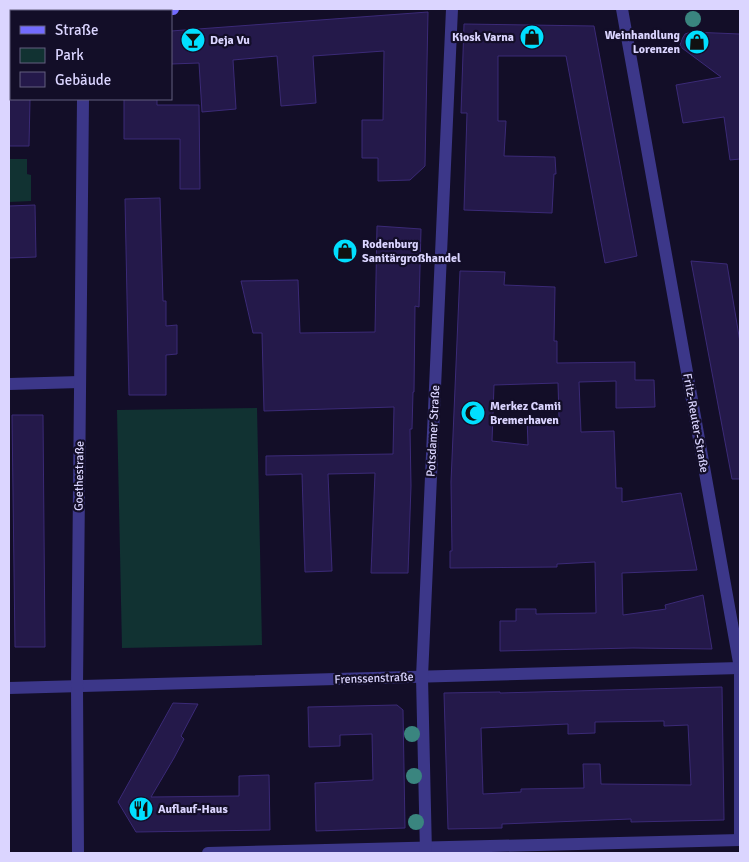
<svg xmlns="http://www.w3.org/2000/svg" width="749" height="862" font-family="Signika,sans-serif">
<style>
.green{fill:#113232}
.building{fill:#24194a;stroke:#3b2a77;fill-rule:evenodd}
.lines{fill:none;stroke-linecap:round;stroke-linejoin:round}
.street{stroke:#3c3789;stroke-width:12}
.secondary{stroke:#736cff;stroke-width:12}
.tree{fill:#3a857f}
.labels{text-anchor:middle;stroke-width:4.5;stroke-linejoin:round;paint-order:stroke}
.poi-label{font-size:12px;font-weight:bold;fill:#dbd5ff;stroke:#130e28;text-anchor:start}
.street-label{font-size:12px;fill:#dbd5ff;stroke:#130e28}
</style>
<rect width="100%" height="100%" fill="#130e28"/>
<!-- green -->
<g class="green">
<polygon points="9,159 27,159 27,174 31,175 31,201 9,202"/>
<polygon points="257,408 262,645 122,648 117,410"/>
</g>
<!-- building -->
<g class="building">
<polygon points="428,12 425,166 410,180 378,181 378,158 362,158 362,120 383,120 384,51 313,56 316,103 281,106 277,56 233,60 236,109 202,112 199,63 171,64 171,31"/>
<polygon points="464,24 594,26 637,256 605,263 566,56 498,56 498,121 506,121 504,156 555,157 556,174 554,174 552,213 464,210 467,113 461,113"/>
<polygon points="691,32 740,34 740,159 730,160 724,117 683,123 676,85 721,77 682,48 680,45 682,39 685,34"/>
<polygon points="9,99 30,99 29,146 9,146"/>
<polygon points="124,99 157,99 157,105 199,105 200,189 180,189 180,139 124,139"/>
<polygon points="160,198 163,301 166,301 166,326 177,325 177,354 166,355 166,395 129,395 125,199"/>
<polygon points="35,205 36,257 9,258 9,206"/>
<polygon points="377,226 421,229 419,307 415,306 414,392 413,392 412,429 410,429 411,486 408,573 371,573 375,473 328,474 332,571 305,572 302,474 266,475 266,456 393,454 394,407 264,411 262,333 253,333 241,281 298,280 300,333 375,332"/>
<polygon points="691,261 727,264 740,342 740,479 732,479"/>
<path d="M 460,271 L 505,272 L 504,285 L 555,287 L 554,341 L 557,341 L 557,363 L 635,362 L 635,380 L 654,380 L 655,407 L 616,408 L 616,381 L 579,382 L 581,432 L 614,431 L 616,488 L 622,488 L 622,502 L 681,493 L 697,570 L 622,573 L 623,615 L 666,609 L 665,605 L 703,595 L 712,649 L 633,648 L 500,651 L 500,621 L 516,621 L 516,609 L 536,609 L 536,614 L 596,613 L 595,562 L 557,564 L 557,567 L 450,568 L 450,551 L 452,551 L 451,482 ZM 558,383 L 559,417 L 527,418 L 528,445 L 492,441 L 494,385 Z"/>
<polygon points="12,415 43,415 45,647 15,647"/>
<path d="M 722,687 L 724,820 L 631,822 L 631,819 L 502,824 L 502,828 L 448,829 L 444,693 L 500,692 L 500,693 ZM 664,721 L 664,726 L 688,725 L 691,785 L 601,784 L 600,764 L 583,764 L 584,788 L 521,789 L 521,792 L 483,794 L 481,728 L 568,724 L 568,734 L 595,733 L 595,722 Z"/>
<polygon points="173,703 198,704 181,736 184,739 174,758 151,797 239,796 239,776 269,775 270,830 136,832 118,802"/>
<polygon points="397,705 403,710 405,828 316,831 315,783 373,780 372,734 340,735 340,746 309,747 308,707"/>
</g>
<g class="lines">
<!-- street -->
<g class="street">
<polyline points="120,9 120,11"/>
<polyline points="622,9 740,668 740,840"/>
<polyline points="9,384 80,382"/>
<polyline points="9,688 740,668"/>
<polyline points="78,853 77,686 83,99"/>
<polyline points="208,853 740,840"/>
<polyline points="426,853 422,677 452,9"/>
</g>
<!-- secondary -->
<g class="secondary">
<polyline points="138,11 173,9"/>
<polyline points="9,21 11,21"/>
</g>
</g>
<!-- trees -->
<g class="tree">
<circle cx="693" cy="19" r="8"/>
<circle cx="412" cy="734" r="8"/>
<circle cx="414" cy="776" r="8"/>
<circle cx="416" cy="822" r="8"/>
</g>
<!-- icons -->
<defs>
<symbol id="shop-disc" viewBox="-11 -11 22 22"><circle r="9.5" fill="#01dfff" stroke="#130e28"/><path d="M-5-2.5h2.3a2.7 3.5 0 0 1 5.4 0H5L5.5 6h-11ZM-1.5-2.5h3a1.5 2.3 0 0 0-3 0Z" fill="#111"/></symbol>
<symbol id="bar-disc" viewBox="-11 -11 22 22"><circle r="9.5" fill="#01dfff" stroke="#130e28"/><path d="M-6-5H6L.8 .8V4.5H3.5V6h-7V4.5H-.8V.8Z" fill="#111"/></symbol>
<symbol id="mosque-disc" viewBox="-11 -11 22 22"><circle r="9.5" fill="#01dfff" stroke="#130e28"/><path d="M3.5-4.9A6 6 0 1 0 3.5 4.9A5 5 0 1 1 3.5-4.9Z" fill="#111"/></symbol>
<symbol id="restaurant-disc" viewBox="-11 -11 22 22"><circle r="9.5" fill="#01dfff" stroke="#130e28"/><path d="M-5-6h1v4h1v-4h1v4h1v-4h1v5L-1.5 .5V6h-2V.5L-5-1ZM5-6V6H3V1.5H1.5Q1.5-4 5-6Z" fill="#111"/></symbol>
</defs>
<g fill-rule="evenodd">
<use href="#shop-disc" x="518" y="23" width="28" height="28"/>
<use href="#bar-disc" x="179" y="26" width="28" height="28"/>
<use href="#shop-disc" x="683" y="28" width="28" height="28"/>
<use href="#shop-disc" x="331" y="237" width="28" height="28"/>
<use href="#mosque-disc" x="459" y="399" width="28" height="28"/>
<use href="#restaurant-disc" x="127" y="795" width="28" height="28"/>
</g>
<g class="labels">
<!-- poi labels -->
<g class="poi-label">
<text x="680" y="39" text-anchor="end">Weinhandlung<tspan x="680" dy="14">Lorenzen</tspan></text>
<text x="514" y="41" text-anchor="end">Kiosk Varna</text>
<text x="210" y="44">Deja Vu</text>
<text x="362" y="248">Rodenburg<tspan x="362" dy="14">Sanitärgroßhandel</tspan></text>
<text x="490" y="410">Merkez Camii<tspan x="490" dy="14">Bremerhaven</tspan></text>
<text x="158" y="813">Auflauf-Haus</text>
</g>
<!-- street labels -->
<g class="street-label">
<text transform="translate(696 423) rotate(80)" y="4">Fritz-Reuter-Straße</text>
<text transform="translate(433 431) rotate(-87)" y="4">Potsdamer Straße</text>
<text transform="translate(79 476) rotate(-89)" y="4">Goethestraße</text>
<text transform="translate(374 678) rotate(-2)" y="4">Frenssenstraße</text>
</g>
</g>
<!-- border -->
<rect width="749" height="862" fill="none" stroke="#dbd5ff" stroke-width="20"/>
<!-- legend -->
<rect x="10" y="10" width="162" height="90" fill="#130e28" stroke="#635e7e"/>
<rect x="20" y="26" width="25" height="8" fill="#736cff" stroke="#635e7e"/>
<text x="55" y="35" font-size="15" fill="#dbd5ff">Straße</text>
<rect x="20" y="48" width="25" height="15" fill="#113232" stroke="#635e7e"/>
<text x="55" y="60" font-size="15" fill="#dbd5ff">Park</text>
<rect x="20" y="72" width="25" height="15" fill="#24194a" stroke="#635e7e"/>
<text x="55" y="85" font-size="15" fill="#dbd5ff">Gebäude</text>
</svg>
